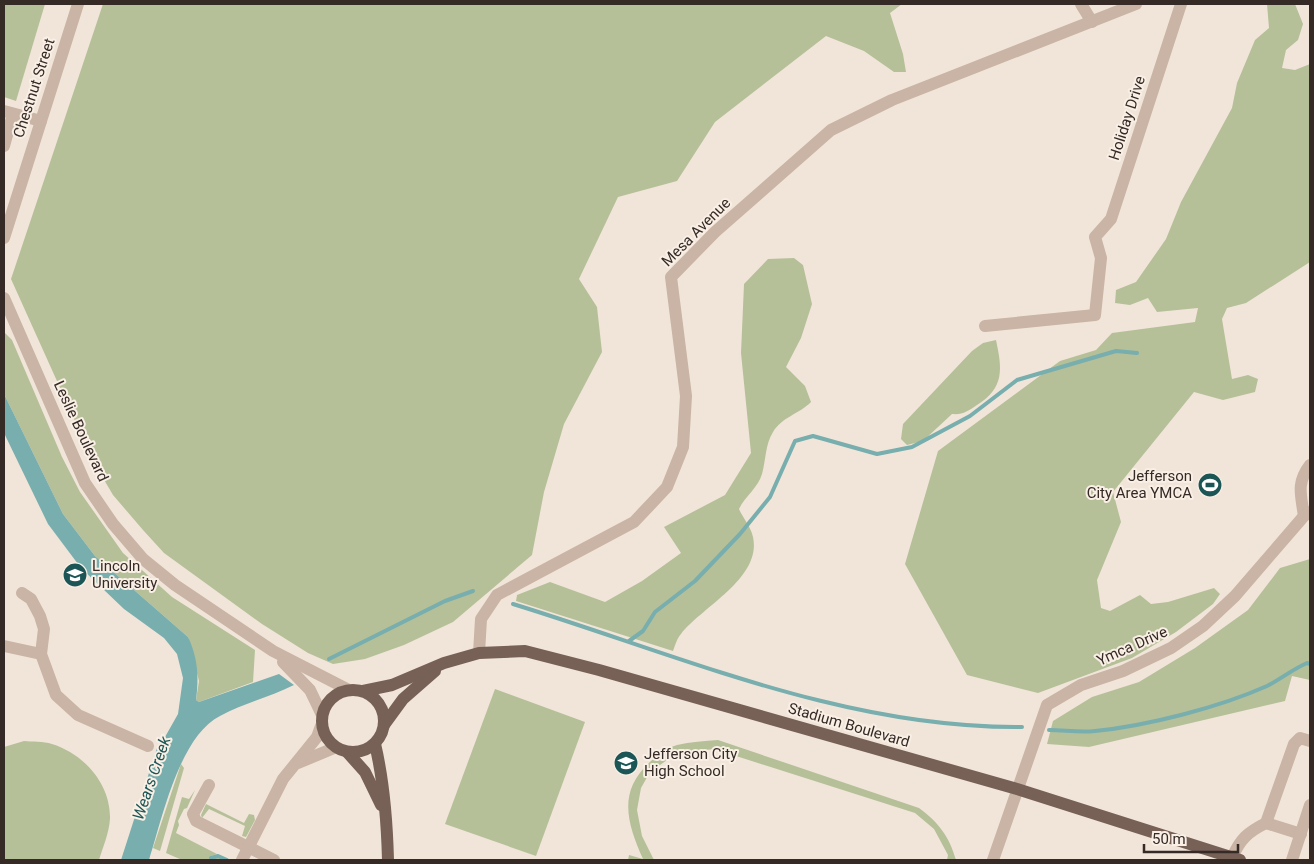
<svg xmlns="http://www.w3.org/2000/svg" width="1314" height="864" font-family="Roboto,sans-serif">
<style>
.green{fill:#b5c099}
.water{fill:#78aeae}
.lines{fill:none;stroke-linecap:round;stroke-linejoin:round}
.stream{stroke:#78aeae;stroke-width:4}
.minor{stroke:#c9b4a5;stroke-width:12}
.major{stroke:#776157;stroke-width:12}
.labels{text-anchor:middle;stroke-width:4;stroke-linejoin:round;paint-order:stroke}
.street-label{font-size:15px;fill:#352a26;stroke:#f9efe5}
.poi-label{font-size:15px;fill:#352a26;stroke:#f9efe5;text-anchor:start}
.water-label{font-size:16px;font-style:italic;fill:#1c5556;stroke:#f9efe5}
</style>
<rect width="100%" height="100%" fill="#f1e5d9"/>
<!-- green -->
<g class="green">
<polygon points="4,4 45,4 16,101 4,97"/>
<polygon points="103,4 902,4 890,13 903,54 906,72 894,72 864,51 826,36 715,122 677,181 618,197 579,279 597,307 602,352 564,424 544,492 532,555 453,622 404,645 365,659 333,664 308,653 262,624 164,553 143,530 113,495 93,461 11,279"/>
<polygon points="1267,4 1295,4 1303,24 1298,40 1286,50 1282,68 1295,70 1310,64 1310,262 1246,303 1227,308 1222,319 1232,379 1248,375 1258,379 1255,392 1223,400 1194,392 1113,492 1121,522 1097,580 1101,608 1110,611 1140,595 1151,604 1168,602 1214,588 1220,594 1213,604 1176,632 1132,658 1038,693 967,675 905,564 938,451 1060,361 1096,350 1112,333 1195,322 1198,308 1157,312 1148,298 1130,305 1115,303 1116,290 1136,282 1166,239 1181,202 1232,108 1237,83 1255,40 1269,28"/>
<path d="M 794,258 L 803,265 L 812,304 L 801,338 L 786,367 L 805,386 L 811,402 C 799,414 782,417 773,432 C 765,445 766,460 762,474 C 758,488 745,496 739,509 C 743,518 751,527 753,537 C 762,578 702,607 681,634 C 677,638 675,646 673,651 L 516,601 L 517,595 L 550,582 L 605,602 L 642,581 L 681,553 L 664,527 L 725,495 L 751,453 L 741,353 L 744,284 L 768,259 Z"/>
<polygon points="4,332 12,340 62,457 80,492 123,553 172,597 255,650 253,682 199,702 196,700 199,681 188,637 95,556 63,514 4,394"/>
<path d="M 996,340 C 1002,368 1005,388 977,405 C 968,411 963,415 952,414 L 923,441 L 907,445 L 901,439 L 903,424 L 972,351 L 983,343 Z"/>
<polygon points="1310,559 1310,680 1292,676 1285,701 1089,747 1047,744 1053,721 1092,697 1139,682 1195,648 1248,610 1280,568"/>
<polygon points="495,689 585,722 536,856 445,824"/>
<path d="M 718,740 L 919,808 C 939,823 949,836 956,860 L 947,860 L 948,855 L 934,829 L 915,813 L 714,749 L 696,751 L 670,758 L 650,772 L 641,788 L 637,810 L 642,836 L 654,860 L 628,860 L 629,855 L 643,859 C 627,823 617,791 651,761 C 658,755 667,748 677,745 C 690,742 705,741 718,740 Z"/>
<path d="M 24,741 C 33,742 43,741 52,744 C 84,754 111,784 110,819 C 109,833 103,847 99,860 L 4,860 L 4,747 Z"/>
<polygon points="181,764 184,768 160,851 153,848"/>
<polygon points="195,790 187,808 184,809 178,821 179,825 176,833 217,854 211,856 212,859 218,857 225,860 182,860 166,853 182,797 189,799"/>
<polygon points="206,804 244,823 249,814 254,815 255,820 246,837 242,836 245,826 209,809 202,818 201,815"/>
</g>
<!-- water -->
<path class="water" d="M 4,394 L 63,514 L 95,556 L 188,637 C 198,658 199,677 196,700 L 199,702 L 279,674 L 294,685 C 270,697 244,703 220,716 C 179,737 162,819 149,860 L 121,860 L 158,745 L 165,737 L 178,714 L 183,678 L 177,654 L 164,638 L 124,609 L 81,568 L 48,524 L 4,433 Z"/>
<g class="lines">
<!-- stream -->
<g class="stream">
<path d="M 513,604 C 679,655 845,729 1022,727"/>
<polyline points="629,641 643,631 655,612 695,581 740,534 770,497 795,441 813,436 877,454 912,447 970,416 1017,380 1116,351 1137,353"/>
<polyline points="329,659 445,601 473,591"/>
<path d="M 1049,730 C 1064,730 1080,733 1095,731 C 1147,726 1220,707 1267,686 C 1281,679 1293,669 1307,663 L 1310,664"/>
<polyline points="211,858 218,856 227,860"/>
</g>
<!-- minor -->
<g class="minor">
<polyline points="1081,4 1092,22"/>
<polyline points="4,111 41,121"/>
<polyline points="4,146 13,114"/>
<polyline points="4,238 78,4"/>
<polyline points="4,298 85,483 113,524 143,559 175,585 273,651 349,690"/>
<polyline points="985,326 1095,315 1101,258 1095,237 1111,219 1181,4"/>
<path d="M 1304,516 C 1301,495 1296,483 1310,465"/>
<polyline points="22,593 31,599 40,616 44,629 41,654 56,695 78,715 148,746"/>
<polyline points="4,646 41,654"/>
<polyline points="479,653 481,619 497,595 634,522 667,487 683,447 686,396 671,277 715,232 831,130 892,100 1136,4"/>
<polyline points="283,662 310,690 322,715"/>
<polyline points="298,763 334,748"/>
<polyline points="209,785 193,814 196,821 274,860"/>
<polyline points="1266,823 1301,834"/>
<path d="M 1232,858 C 1240,839 1248,832 1266,823 L 1294,744 L 1300,738 L 1310,741"/>
<polyline points="242,860 283,779 317,737 321,726"/>
<polyline points="993,860 1047,705 1081,685 1123,671 1171,648 1203,626 1235,596 1304,516 1310,512"/>
<polyline points="1292,860 1310,805"/>
</g>
<!-- major -->
<g class="major">
<circle cx="353" cy="721" r="31"/>
<polyline points="363,691 392,685 444,663 479,653 525,651 599,670 1017,789 1240,860"/>
<polyline points="384,725 403,699 435,671"/>
<path d="M 375,744 C 384,782 387,821 388,860"/>
<polyline points="348,753 365,772 381,805"/>
</g>
</g>
<!-- icons -->
<defs>
<symbol id="stadium-disc" viewBox="-11 -11 22 22"><circle r="9.5" fill="#1c5556" stroke="#f9efe5"/><path d="M0-5a6.5 5 0 1 0 0 10a6.5 5 0 1 0 0-10ZM-3.5-1.8h7v3.6h-7Z" fill="#fff"/></symbol>
<symbol id="university-disc" viewBox="-11 -11 22 22"><circle r="9.5" fill="#1c5556" stroke="#f9efe5"/><path d="M0-5L7-2L0 1L-7-2ZM-4 1L0 2.5L4 1V4Q0 6-4 4Z" fill="#fff"/></symbol>
<symbol id="school-disc" viewBox="-11 -11 22 22"><circle r="9.5" fill="#1c5556" stroke="#f9efe5"/><path d="M0-5L7-2L0 1L-7-2ZM-4 1L0 2.5L4 1V4Q0 6-4 4Z" fill="#fff"/></symbol>
</defs>
<g fill-rule="evenodd">
<use href="#stadium-disc" x="1196" y="471" width="28" height="28"/>
<use href="#university-disc" x="61" y="561" width="28" height="28"/>
<use href="#school-disc" x="612" y="749" width="28" height="28"/>
</g>
<g class="labels">
<!-- street labels -->
<g class="street-label">
<text transform="translate(34 88) rotate(-72)" y="5">Chestnut Street</text>
<text transform="translate(1127 118) rotate(-72)" y="5">Holiday Drive</text>
<text transform="translate(696 232) rotate(-45)" y="5">Mesa Avenue</text>
<text transform="translate(81 431) rotate(65)" y="5">Leslie Boulevard</text>
<text transform="translate(1132 646) rotate(-24)" y="5">Ymca Drive</text>
<text transform="translate(849 725) rotate(16)" y="5">Stadium Boulevard</text>
</g>
<!-- poi labels -->
<g class="poi-label">
<text x="1192" y="481" text-anchor="end">Jefferson<tspan x="1192" dy="17">City Area YMCA</tspan></text>
<text x="92" y="571">Lincoln<tspan x="92" dy="17">University</tspan></text>
<text x="644" y="759">Jefferson City<tspan x="644" dy="17">High School</tspan></text>
</g>
<!-- water labels -->
<g class="water-label">
<text transform="translate(151 778) rotate(-71)" y="6">Wears Creek</text>
</g>
</g>
<!-- border -->
<rect width="1314" height="864" fill="none" stroke="#352a26" stroke-width="10"/>
<!-- scale -->
<path d="M1144 844v8h94v-8" fill="none" stroke="#352a26" stroke-width="2.5"/>
<text x="1152" y="844" font-size="15" fill="#352a26" stroke="#f9efe5" stroke-width="4" paint-order="stroke">50 m</text>
</svg>
